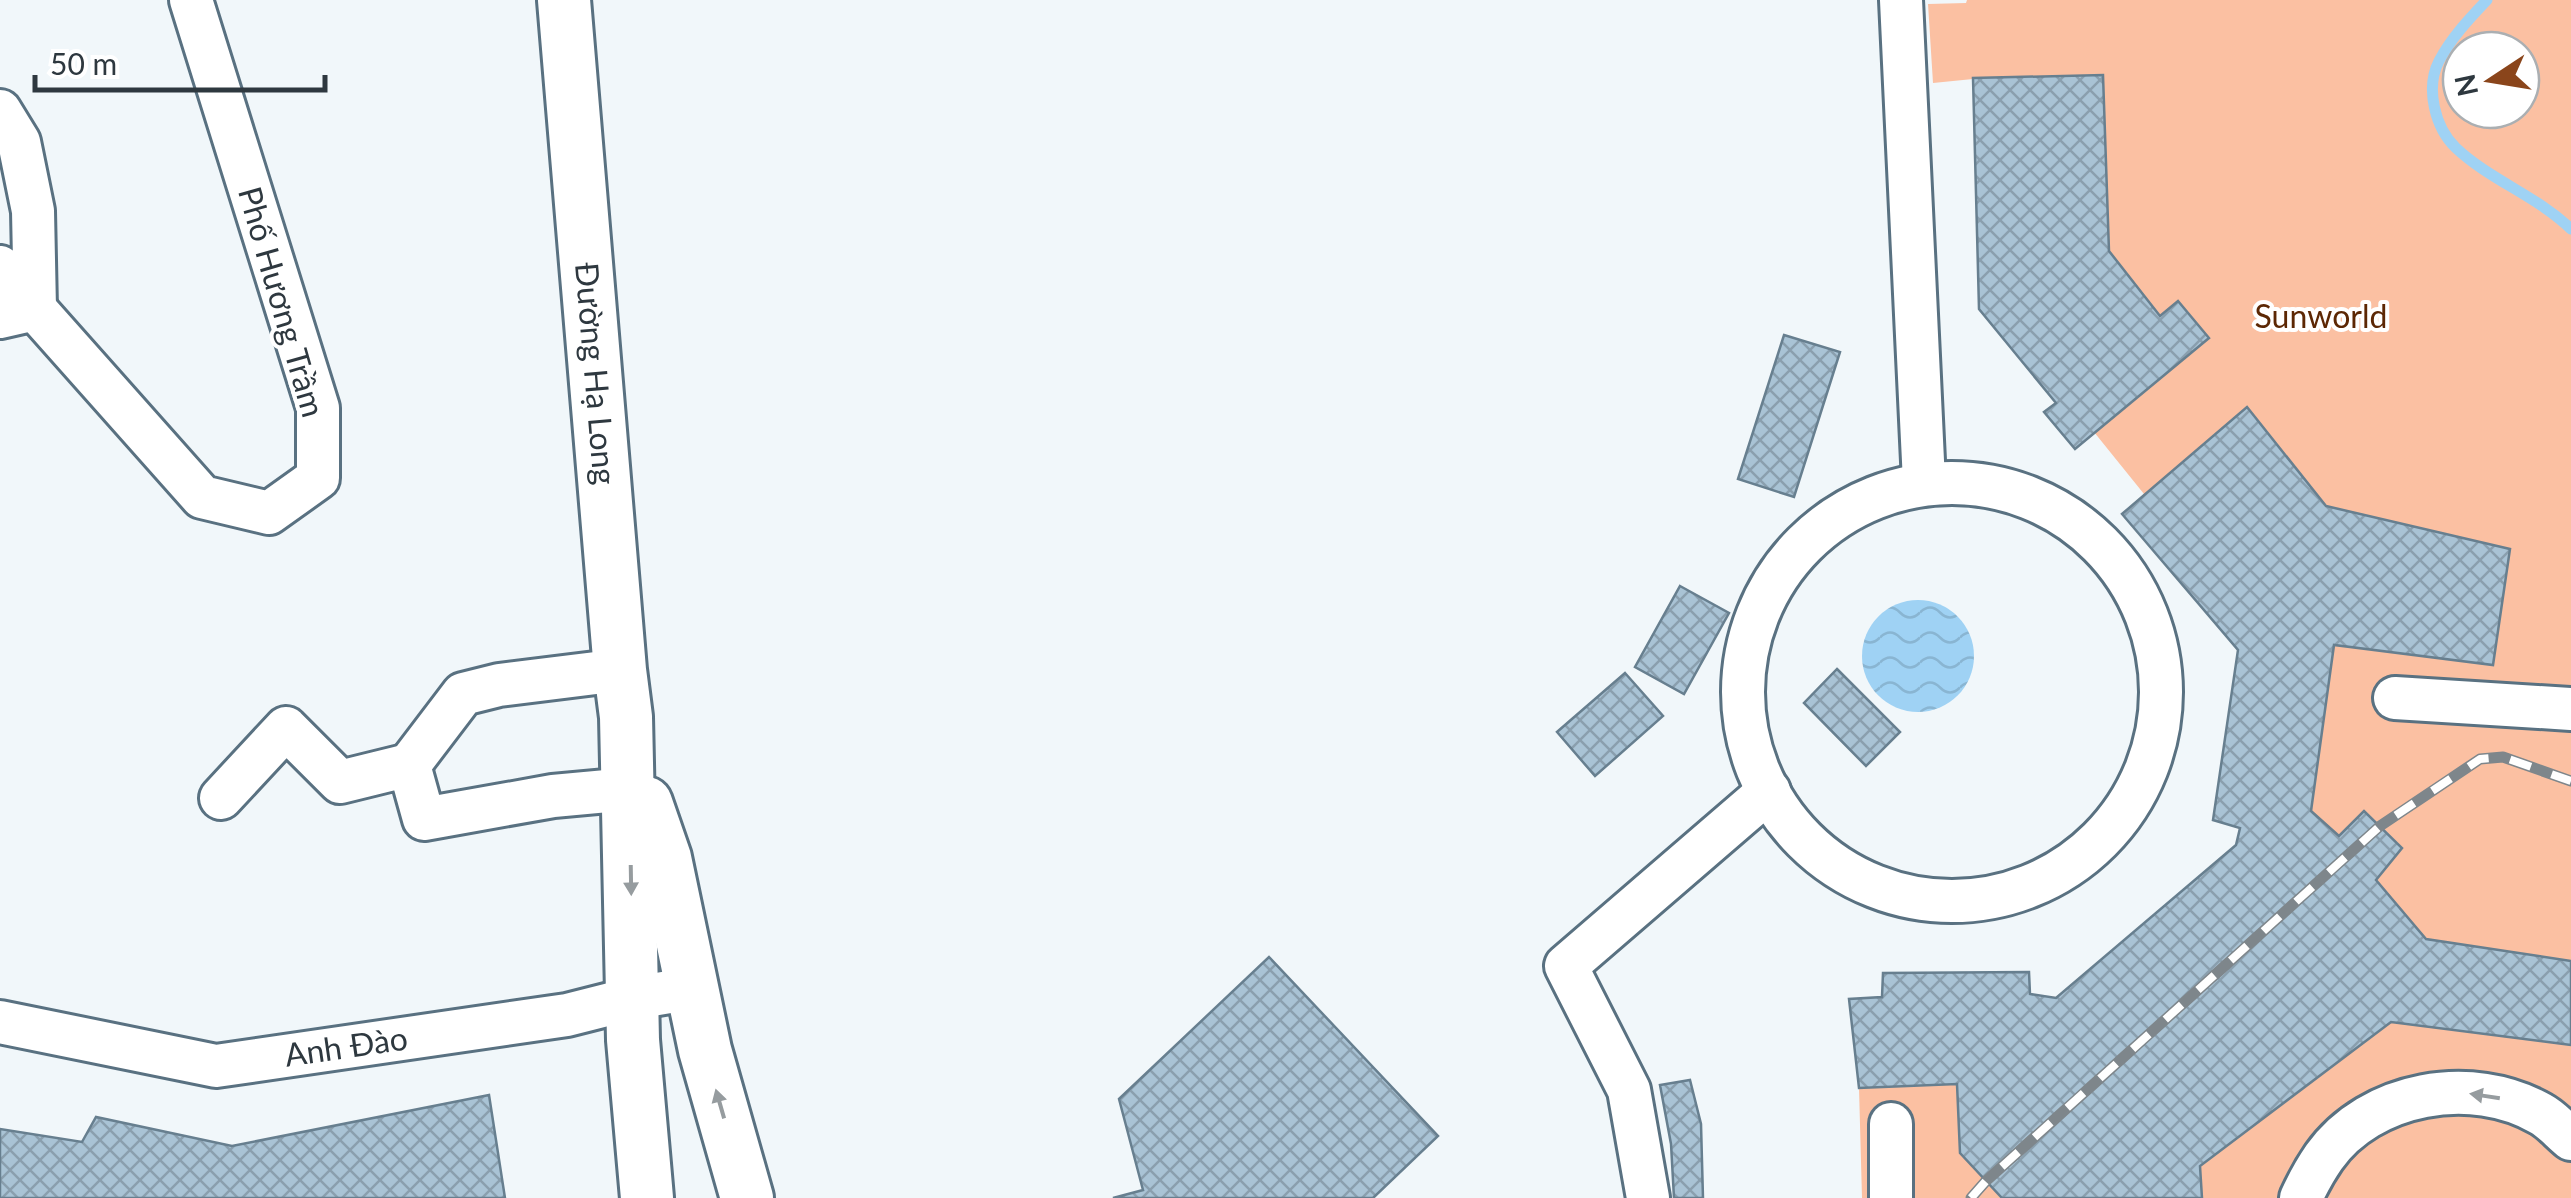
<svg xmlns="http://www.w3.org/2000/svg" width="2571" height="1198" font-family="Lato,sans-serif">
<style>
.green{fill:#fbc0a2;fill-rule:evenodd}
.water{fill:url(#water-waves)}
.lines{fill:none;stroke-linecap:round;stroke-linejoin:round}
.stream{stroke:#9fd2f4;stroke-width:11}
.building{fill:url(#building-cross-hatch);stroke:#677f8f;stroke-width:2.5}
.minor-casing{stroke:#597181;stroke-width:48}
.major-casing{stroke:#597181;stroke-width:58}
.minor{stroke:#fff;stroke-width:42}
.major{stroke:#fff;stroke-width:52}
.rail-casing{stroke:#7e868b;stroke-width:11}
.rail{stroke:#fff;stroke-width:8;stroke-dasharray:22;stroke-linecap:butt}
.oneway{fill:#969c9f}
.labels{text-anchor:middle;stroke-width:8;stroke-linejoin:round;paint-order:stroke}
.street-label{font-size:32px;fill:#2e383f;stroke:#fff}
.park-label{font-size:32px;fill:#5c2704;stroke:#fff}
</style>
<defs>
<pattern id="water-waves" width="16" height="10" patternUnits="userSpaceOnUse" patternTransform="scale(2.5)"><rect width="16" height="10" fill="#9fd2f4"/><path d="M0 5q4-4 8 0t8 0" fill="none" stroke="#89b5d2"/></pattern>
<pattern id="building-cross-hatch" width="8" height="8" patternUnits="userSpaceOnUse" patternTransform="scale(2.5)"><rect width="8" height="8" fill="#a9c3d5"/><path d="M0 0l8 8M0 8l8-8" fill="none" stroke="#8a9fae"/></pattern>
</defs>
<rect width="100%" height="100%" fill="#f1f7fa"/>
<!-- green -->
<path class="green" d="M 1967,0 L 2571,0 L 2571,1198 L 1862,1198 L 1859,1088 L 1849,999 L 1882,997 L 1883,973 L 2029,972 L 2030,994 L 2056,997 L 2236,846 L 2240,829 L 2213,820 L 2238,650 L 2122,514 L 2144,494 L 2094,432 L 2075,449 L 2044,412 L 2056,402 L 1979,309 L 1973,79 L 1933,83 L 1928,4 L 1966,3 ZM 2461,50 L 2521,50 L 2521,110 L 2461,110 Z"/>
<!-- water -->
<circle class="water" cx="1918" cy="656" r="56"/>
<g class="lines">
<!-- stream -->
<path class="stream" d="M 2487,0 C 2469,19 2451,38 2439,61 C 2425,88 2435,128 2456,148 C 2490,180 2537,196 2571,229"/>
</g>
<!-- building -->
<g class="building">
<polygon points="2103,75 2109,251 2160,316 2178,301 2209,338 2075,449 2044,412 2056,403 1979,309 1973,78"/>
<polygon points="1784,335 1840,352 1794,497 1738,479"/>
<polygon points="2247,407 2326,506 2510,549 2493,665 2334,645 2311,811 2339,836 2364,811 2402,848 2376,880 2426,939 2571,961 2571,1045 2391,1022 2200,1166 2202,1198 2002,1198 1960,1153 1957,1084 1859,1088 1849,999 1882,997 1883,973 2029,972 2030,994 2056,998 2236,845 2240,828 2213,820 2238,650 2122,514"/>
<polygon points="1680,586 1729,613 1684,694 1635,667"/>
<polygon points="1837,669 1900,732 1866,766 1804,703"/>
<polygon points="1625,673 1663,716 1595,776 1557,732"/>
<polygon points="1269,957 1438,1136 1373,1198 1113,1198 1143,1190 1119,1099"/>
<polygon points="1690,1080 1701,1124 1703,1198 1674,1198 1671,1144 1660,1085"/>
<polygon points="489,1095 505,1198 0,1198 0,1129 82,1142 96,1117 232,1146"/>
</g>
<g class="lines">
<defs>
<g id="minor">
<polyline points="1901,0 1924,482"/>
<polyline points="0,111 19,142 33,211 35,309 0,317"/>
<polyline points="0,267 35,309 202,497 269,513 318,478 318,408 191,0"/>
<circle cx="1952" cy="692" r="209"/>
<polyline points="2395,698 2571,709"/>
<polyline points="409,765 463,694 499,685 620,670"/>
<polyline points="221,798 286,728 340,782 409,765 424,819 553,796 629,789"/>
<path id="s1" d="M 0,1022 L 216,1066 L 567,1015 L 634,998 L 693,988"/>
<polyline points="1891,1124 1891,1198"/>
<polyline points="1648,1198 1629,1090 1566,966 1769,791"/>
<path d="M 2301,1198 C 2307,1185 2315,1170 2324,1157 C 2370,1092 2472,1074 2541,1114 C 2552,1120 2561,1131 2571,1139"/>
</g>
<g id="major">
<path id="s2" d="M 564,0 L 620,670 L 626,717 L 633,1040 L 647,1198"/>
<polyline points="646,803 665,858 705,1050 747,1198"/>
</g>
</defs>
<!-- minor casing -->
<use href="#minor" class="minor-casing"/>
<!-- major casing -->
<use href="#major" class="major-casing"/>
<!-- minor -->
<use href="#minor" class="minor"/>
<!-- major -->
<use href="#major" class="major"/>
<defs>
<polyline id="rail" points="1971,1198 1986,1181 2380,826 2480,759 2503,757 2571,781"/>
</defs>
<!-- rail casing -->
<use href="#rail" class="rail-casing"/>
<!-- rail -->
<use href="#rail" class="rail"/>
</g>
<!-- one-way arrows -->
<defs><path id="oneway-solid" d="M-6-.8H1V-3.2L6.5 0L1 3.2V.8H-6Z" transform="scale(2.5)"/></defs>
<g class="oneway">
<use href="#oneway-solid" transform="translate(631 880) rotate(89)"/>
<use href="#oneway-solid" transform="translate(2485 1096) rotate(-171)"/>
<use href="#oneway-solid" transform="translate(720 1104) rotate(-106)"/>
</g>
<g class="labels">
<!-- street labels -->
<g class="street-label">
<text transform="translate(281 302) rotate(74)" y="11">Phố Hương Trầm</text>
<text dy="11" stroke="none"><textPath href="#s2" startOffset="375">Đường Hạ Long</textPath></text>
<text dy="11" stroke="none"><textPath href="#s1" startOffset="352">Anh Đào</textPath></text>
</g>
<!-- park labels -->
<g class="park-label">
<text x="2321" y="328">Sunworld</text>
</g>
</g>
<!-- north arrow -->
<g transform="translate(2491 80) rotate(258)"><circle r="48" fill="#ffffff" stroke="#abafb2" stroke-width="2.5"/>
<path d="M0-8L18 38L0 25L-18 38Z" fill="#8a451b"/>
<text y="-15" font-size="28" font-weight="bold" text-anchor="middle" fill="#2e383f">N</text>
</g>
<!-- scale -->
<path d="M35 75v15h290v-15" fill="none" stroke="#2e383f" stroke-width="5"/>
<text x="50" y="75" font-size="30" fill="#2e383f" stroke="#ffffff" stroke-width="8" paint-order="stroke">50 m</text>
</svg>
